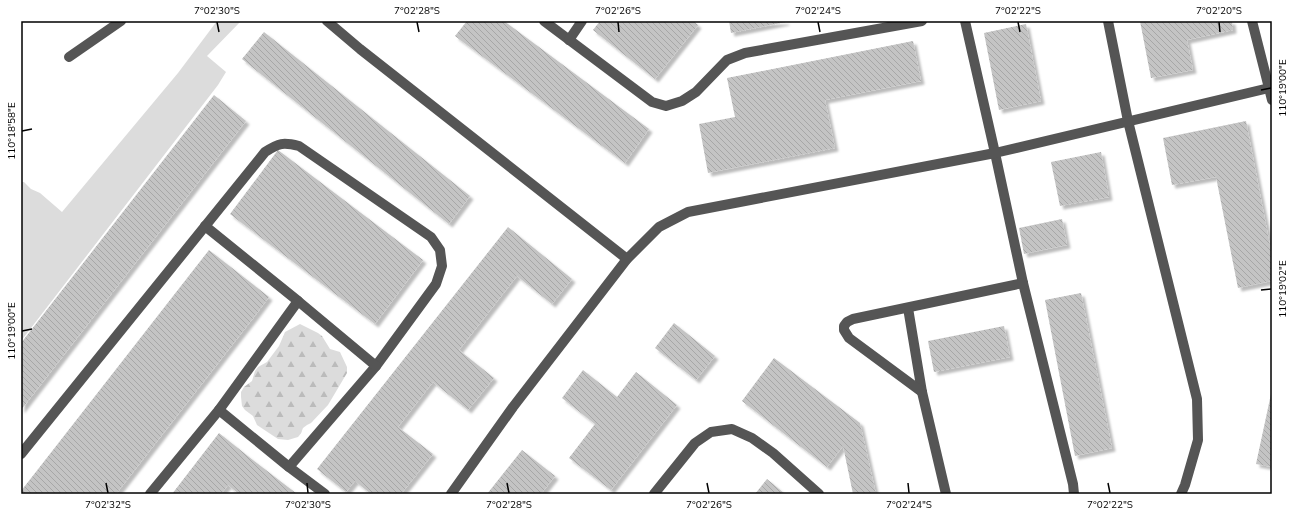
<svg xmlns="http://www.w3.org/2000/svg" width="1293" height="515" font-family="'Nunito Sans',sans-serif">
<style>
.grass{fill:#dcdcdc}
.forest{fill:url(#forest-firs)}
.building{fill:url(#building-back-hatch);filter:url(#shadow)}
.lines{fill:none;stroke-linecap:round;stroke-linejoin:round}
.minor{stroke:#555;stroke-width:10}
.ticks{fill:none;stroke:#000;stroke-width:1.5}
.neatline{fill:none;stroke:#000;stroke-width:1.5}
.ticks-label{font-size:10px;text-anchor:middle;fill:#000}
</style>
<defs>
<pattern id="forest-firs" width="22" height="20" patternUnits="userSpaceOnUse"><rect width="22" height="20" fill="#dcdcdc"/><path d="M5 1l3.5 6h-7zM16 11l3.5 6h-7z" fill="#bbb"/></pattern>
<pattern id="building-back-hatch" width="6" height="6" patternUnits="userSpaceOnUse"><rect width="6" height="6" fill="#c4c4c4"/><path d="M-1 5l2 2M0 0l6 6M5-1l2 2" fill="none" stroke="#a7a7a7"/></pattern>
<filter id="shadow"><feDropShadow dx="3.5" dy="3.5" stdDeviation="1" flood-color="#0004"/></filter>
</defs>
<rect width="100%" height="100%" fill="#fff"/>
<!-- grass -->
<polygon class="grass" points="217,21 241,21 207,56 226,72 218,85 21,341 21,182 24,182 31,189 40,193 62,212 178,73"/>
<!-- forest -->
<polygon class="forest" points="300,324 318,333 322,336 330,349 340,352 347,367 347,373 328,405 311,423 307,425 303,428 301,433 298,437 288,440 278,439 257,425 253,416 245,410 242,406 241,397 241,392 244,387 252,381 255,371 258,367 267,362 279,346 285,332"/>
<!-- building -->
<g class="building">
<polygon points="467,21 504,21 649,129 625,163 455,36"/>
<polygon points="600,21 693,21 698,25 655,79 593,30"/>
<polygon points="729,21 786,21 786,22 731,33"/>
<polygon points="1140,21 1232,21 1233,30 1187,40 1193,70 1151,78"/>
<polygon points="1026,24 1041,101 999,110 984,33"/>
<polygon points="264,32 470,196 449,224 242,59"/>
<polygon points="913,41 921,81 825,100 835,148 708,173 699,124 735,117 727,78"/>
<polygon points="214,95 246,121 21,410 21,343"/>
<polygon points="1246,121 1272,256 1272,281 1238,288 1216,177 1172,185 1163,138"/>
<polygon points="278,150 423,260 375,324 230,214"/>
<polygon points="1101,152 1109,197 1060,206 1051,162"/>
<polygon points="1062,219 1067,245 1024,254 1019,228"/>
<polygon points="508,227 572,279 552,304 517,276 459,350 494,378 468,410 433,382 398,427 433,454 401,494 371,494 355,481 346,492 317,469"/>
<polygon points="209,250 269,297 254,317 116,494 21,494 21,491"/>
<polygon points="1081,293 1112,448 1075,456 1045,300"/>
<polygon points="674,323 715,356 696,380 655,348"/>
<polygon points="1004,326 1010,357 934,372 928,341"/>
<polygon points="774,358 860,423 876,494 853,494 843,446 827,467 742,401"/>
<polygon points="583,370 617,397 636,372 677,405 611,490 569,458 595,424 562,398"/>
<polygon points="1271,394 1272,394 1272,467 1256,464"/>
<polygon points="219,433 249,457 297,494 239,494 228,485 221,494 172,494"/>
<polygon points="522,450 555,476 541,494 487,494"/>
<polygon points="767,479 785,494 755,494"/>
</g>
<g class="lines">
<!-- minor -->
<g class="minor">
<polyline points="327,21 360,49 627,259"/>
<polyline points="544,21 652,102 666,106 682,101 696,92 727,60 745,53 922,21"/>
<polyline points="965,21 995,153 1023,283 1073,484 1074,494"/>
<polyline points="1108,21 1128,121 1197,399 1198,440 1185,485 1181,494"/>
<polyline points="569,40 582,21"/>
<polyline points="69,57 121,21"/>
<polyline points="1269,88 1272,100"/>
<polyline points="205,226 298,301"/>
<polyline points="908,308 922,392 946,494"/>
<polyline points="922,392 849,338 844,330 844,326 847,322 853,319 1023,283"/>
<polyline points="219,410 289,467 325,494"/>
<path d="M 21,454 L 265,152 C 279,143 283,142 299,146 L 431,237 L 440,250 L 442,266 L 436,284 L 376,366 L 289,467"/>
<polyline points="150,494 219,410 298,301 376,366"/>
<polyline points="451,494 513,407 627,259 659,227 688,212 995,153 1269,88 1252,21"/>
<polyline points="654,494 695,443 711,432 732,429 752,438 773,453 819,494"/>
</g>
</g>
<!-- ticks -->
<path class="ticks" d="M 217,22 L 219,32M 417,22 L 419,32M 618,22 L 619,32M 818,22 L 820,32M 1018,22 L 1020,32M 1219,22 L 1220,32M 1261,90 L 1271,88M 22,131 L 32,129M 1261,290 L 1271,289M 22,331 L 32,329M 106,483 L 108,493M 307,483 L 308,493M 507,483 L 509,493M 707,483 L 709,493M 908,483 L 909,493M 1108,483 L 1110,493"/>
<!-- border -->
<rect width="1293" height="515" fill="none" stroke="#ffffff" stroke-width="44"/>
<rect x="22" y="22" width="1249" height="471" class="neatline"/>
<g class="ticks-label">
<text x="217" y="14">7°02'30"S</text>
<text x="417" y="14">7°02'28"S</text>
<text x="618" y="14">7°02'26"S</text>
<text x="818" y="14">7°02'24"S</text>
<text x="1018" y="14">7°02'22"S</text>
<text x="1219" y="14">7°02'20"S</text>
<text transform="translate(1282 88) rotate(-90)" y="4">110°19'00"E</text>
<text transform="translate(11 131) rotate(-90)" y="4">110°18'58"E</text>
<text transform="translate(1282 289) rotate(-90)" y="4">110°19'02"E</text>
<text transform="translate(11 331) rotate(-90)" y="4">110°19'00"E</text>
<text x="108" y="508">7°02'32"S</text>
<text x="308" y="508">7°02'30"S</text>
<text x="509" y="508">7°02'28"S</text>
<text x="709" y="508">7°02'26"S</text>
<text x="909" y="508">7°02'24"S</text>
<text x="1110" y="508">7°02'22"S</text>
</g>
</svg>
